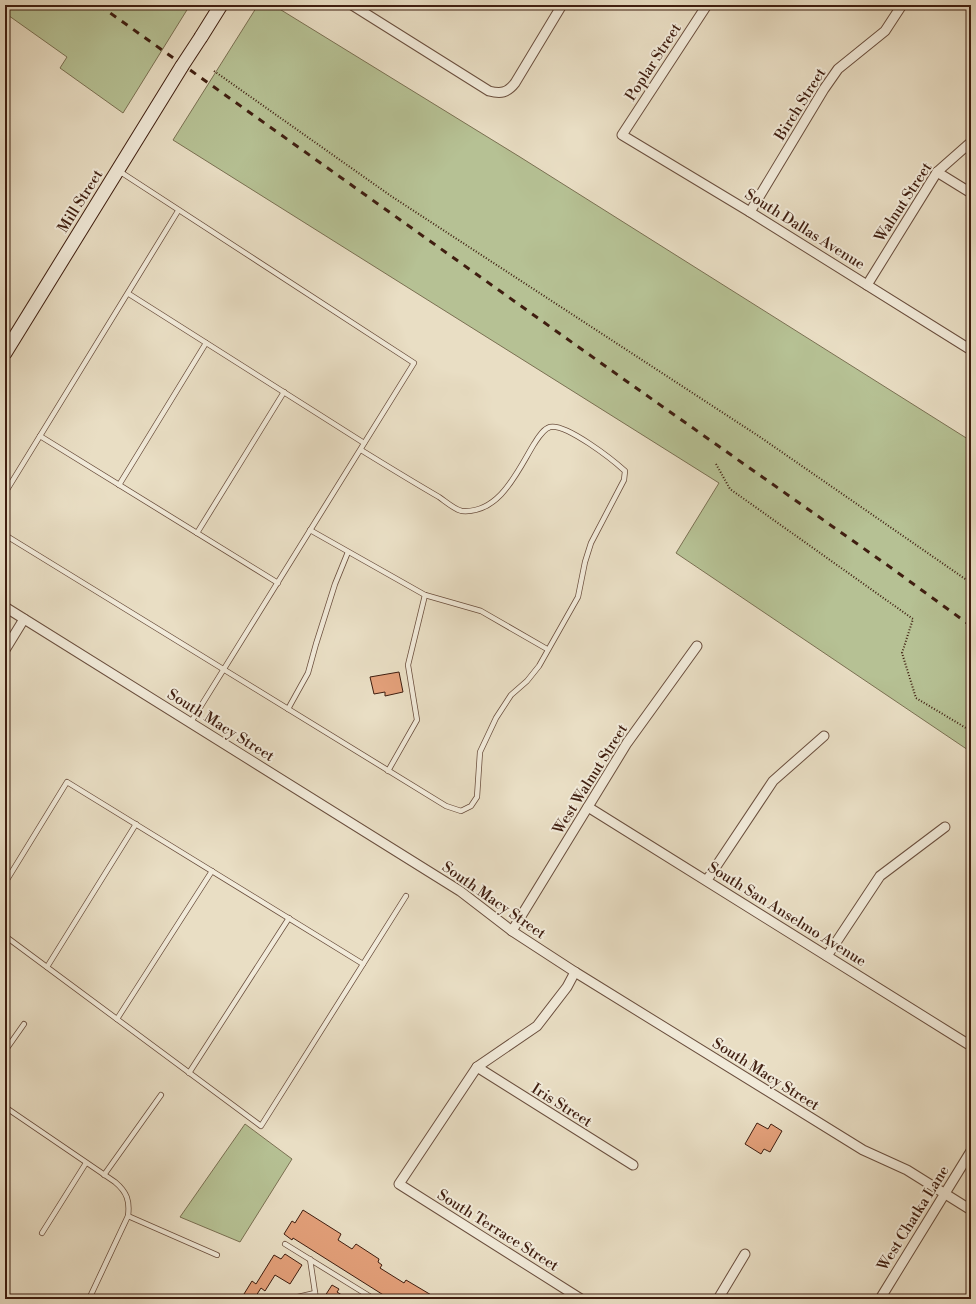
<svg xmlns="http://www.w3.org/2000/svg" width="976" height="1304" font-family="'Libre Bodoni',serif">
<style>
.green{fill:#b6c194;stroke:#7a7052}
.building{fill:#e3a07a;stroke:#3f1e10}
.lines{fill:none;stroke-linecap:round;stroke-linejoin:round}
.service-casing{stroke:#6a4e3d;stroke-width:6}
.minor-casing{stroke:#6a4e3d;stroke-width:11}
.secondary-casing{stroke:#3f1e10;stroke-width:15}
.path{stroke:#3f1e10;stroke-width:2;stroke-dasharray:1 2;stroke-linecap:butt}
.service{stroke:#f1ead9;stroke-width:4.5}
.minor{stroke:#f1ead9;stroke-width:9}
.secondary{stroke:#f1ead9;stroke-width:13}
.rail{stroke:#3f1e10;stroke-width:3;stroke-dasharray:7 7;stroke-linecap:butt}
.secondary-bridge-casing{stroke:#3f1e10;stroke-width:15;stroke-linecap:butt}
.secondary-bridge{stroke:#f1ead9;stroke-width:13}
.labels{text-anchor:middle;stroke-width:4;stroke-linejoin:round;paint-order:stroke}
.street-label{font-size:15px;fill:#3f1e10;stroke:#f1ead9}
</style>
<rect width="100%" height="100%" fill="#e9dec4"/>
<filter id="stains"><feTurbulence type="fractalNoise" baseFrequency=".005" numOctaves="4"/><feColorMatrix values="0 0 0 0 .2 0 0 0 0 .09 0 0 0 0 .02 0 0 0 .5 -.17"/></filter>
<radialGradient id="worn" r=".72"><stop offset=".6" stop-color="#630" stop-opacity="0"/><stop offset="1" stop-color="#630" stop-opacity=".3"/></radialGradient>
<!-- green -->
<g class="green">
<polygon points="5,5 190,5 123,113 60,68 67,57 5,13"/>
<polygon points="258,5 273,5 520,157 971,441 971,752 676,553 719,483 173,140"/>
<polygon points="245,1124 292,1159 240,1242 180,1217"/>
</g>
<!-- building -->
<g class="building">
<polygon points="399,672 403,692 385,696 385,692 374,694 370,677"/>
<polygon points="757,1123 768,1129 771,1124 782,1131 770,1152 764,1149 761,1154 745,1144"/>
<polygon points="303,1210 341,1234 338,1240 352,1249 356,1244 379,1259 378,1262 382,1265 380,1268 404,1283 406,1280 438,1299 393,1299 385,1295 385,1296 293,1238 292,1240 284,1234 292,1221 295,1223"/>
<polygon points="285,1254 302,1265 290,1284 275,1275 265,1291 261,1288 254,1299 244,1294 252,1281 256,1284 274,1255 281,1259"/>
<polygon points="332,1285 339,1289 337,1292 348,1299 323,1299"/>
</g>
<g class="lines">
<defs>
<g id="service">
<polyline points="119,171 414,363 191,722"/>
<polyline points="129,294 364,443"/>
<polyline points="40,436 278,583"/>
<polyline points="119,485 206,343"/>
<polyline points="5,493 178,211"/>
<polyline points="310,530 425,595 481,611 547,649"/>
<polyline points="197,533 284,392"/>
<path d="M 5,535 L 446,806 L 461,811 L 471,806 L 477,797 L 480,752 L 496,718 L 511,695 L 527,681 L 539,666 L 578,597 L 585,562 L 591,543 L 624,480 L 625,471 C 613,460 566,423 550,427 C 543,429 538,438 534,444 C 518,470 500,514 462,511 C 455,510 445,501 439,497 C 413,482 387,466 361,450"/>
<polyline points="288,709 308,673 316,644 335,584 348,552"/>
<polyline points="388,771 417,720 408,665 425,595"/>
<polyline points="5,883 67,782 363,964"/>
<polyline points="5,936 261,1126 406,896"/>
<polyline points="47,967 136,824"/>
<polyline points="117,1019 212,871"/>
<polyline points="5,1051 24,1024"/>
<polyline points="189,1073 289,918"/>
<path d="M 5,1107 L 115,1182 C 127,1192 130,1201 128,1216 L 89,1299"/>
<polyline points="104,1175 161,1095"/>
<polyline points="128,1216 217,1255"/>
<polyline points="42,1233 86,1163"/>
<polyline points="285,1244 374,1299"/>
<polyline points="310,1259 316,1299"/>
<polyline points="289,1299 315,1293"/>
</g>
<g id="minor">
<path d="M 352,5 L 489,91 C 501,94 507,93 515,83 L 562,5"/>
<polyline points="707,5 622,135 750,212 971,350"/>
<polyline points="937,172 971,193"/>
<polyline points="750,212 824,89 838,69 885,31 902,5"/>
<polyline points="867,285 937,172 971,142"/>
<polyline points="5,607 460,891 512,931 575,972 863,1150 907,1170 971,1210"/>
<polyline points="5,650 24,619"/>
<polyline points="588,807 971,1046"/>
<polyline points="707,880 773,781 824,736"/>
<polyline points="512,931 627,743 697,646"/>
<polyline points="827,956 880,876 945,827"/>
<polyline points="575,972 567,987 537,1026 477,1067 399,1184 581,1299"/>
<polyline points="477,1067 633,1165"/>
<polyline points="718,1299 745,1254"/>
<polyline points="880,1299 971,1151"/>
</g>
<g id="secondary">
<polyline points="201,37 221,5"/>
<polyline points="5,353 182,66"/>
</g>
</defs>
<!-- service casing -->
<use href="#service" class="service-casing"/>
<!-- minor casing -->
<use href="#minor" class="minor-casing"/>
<!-- secondary casing -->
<use href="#secondary" class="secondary-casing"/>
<!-- path -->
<g class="path">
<polyline points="214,71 391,196 760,437 971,583"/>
<polyline points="716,464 730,489 913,619 902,653 916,698 971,731"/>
</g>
<!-- service -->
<use href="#service" class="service"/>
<!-- minor -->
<use href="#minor" class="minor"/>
<!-- secondary -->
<use href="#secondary" class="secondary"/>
<!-- rail -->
<polyline class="rail" points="99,5 622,378 890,567 971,626"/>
<defs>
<polyline id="secondary-bridge" points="182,66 201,37"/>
</defs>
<!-- secondary-bridge casing -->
<use href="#secondary-bridge" class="secondary-bridge-casing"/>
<!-- secondary-bridge -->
<use href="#secondary-bridge" class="secondary-bridge"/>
</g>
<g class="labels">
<!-- street labels -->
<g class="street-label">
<text transform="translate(653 62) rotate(-57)" y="5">Poplar Street</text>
<text transform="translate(800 104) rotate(-58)" y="5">Birch Street</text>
<text transform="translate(80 201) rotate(-58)" y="5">Mill Street</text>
<text transform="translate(903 202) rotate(-57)" y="5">Walnut Street</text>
<text transform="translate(805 229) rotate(32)" y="5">South Dallas Avenue</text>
<text transform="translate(221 725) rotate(32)" y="5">South Macy Street</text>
<text transform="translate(590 779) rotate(-58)" y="5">West Walnut Street</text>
<text transform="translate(494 900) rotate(35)" y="5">South Macy Street</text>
<text transform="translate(787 914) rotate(32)" y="5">South San Anselmo Avenue</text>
<text transform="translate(766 1074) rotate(32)" y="5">South Macy Street</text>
<text transform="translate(562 1105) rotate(32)" y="5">Iris Street</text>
<text transform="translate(913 1218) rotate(-58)" y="5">West Chatka Lane</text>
<text transform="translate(498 1230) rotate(32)" y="5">South Terrace Street</text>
</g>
</g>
<!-- margin -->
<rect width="976" height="1304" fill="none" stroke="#e9dec4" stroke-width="20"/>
<rect x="6" y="6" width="964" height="1292" fill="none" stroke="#3f1e10" stroke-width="2"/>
<rect x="10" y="10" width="956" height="1284" fill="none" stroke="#3f1e10"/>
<rect width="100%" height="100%" filter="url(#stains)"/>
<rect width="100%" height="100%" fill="url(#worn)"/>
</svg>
